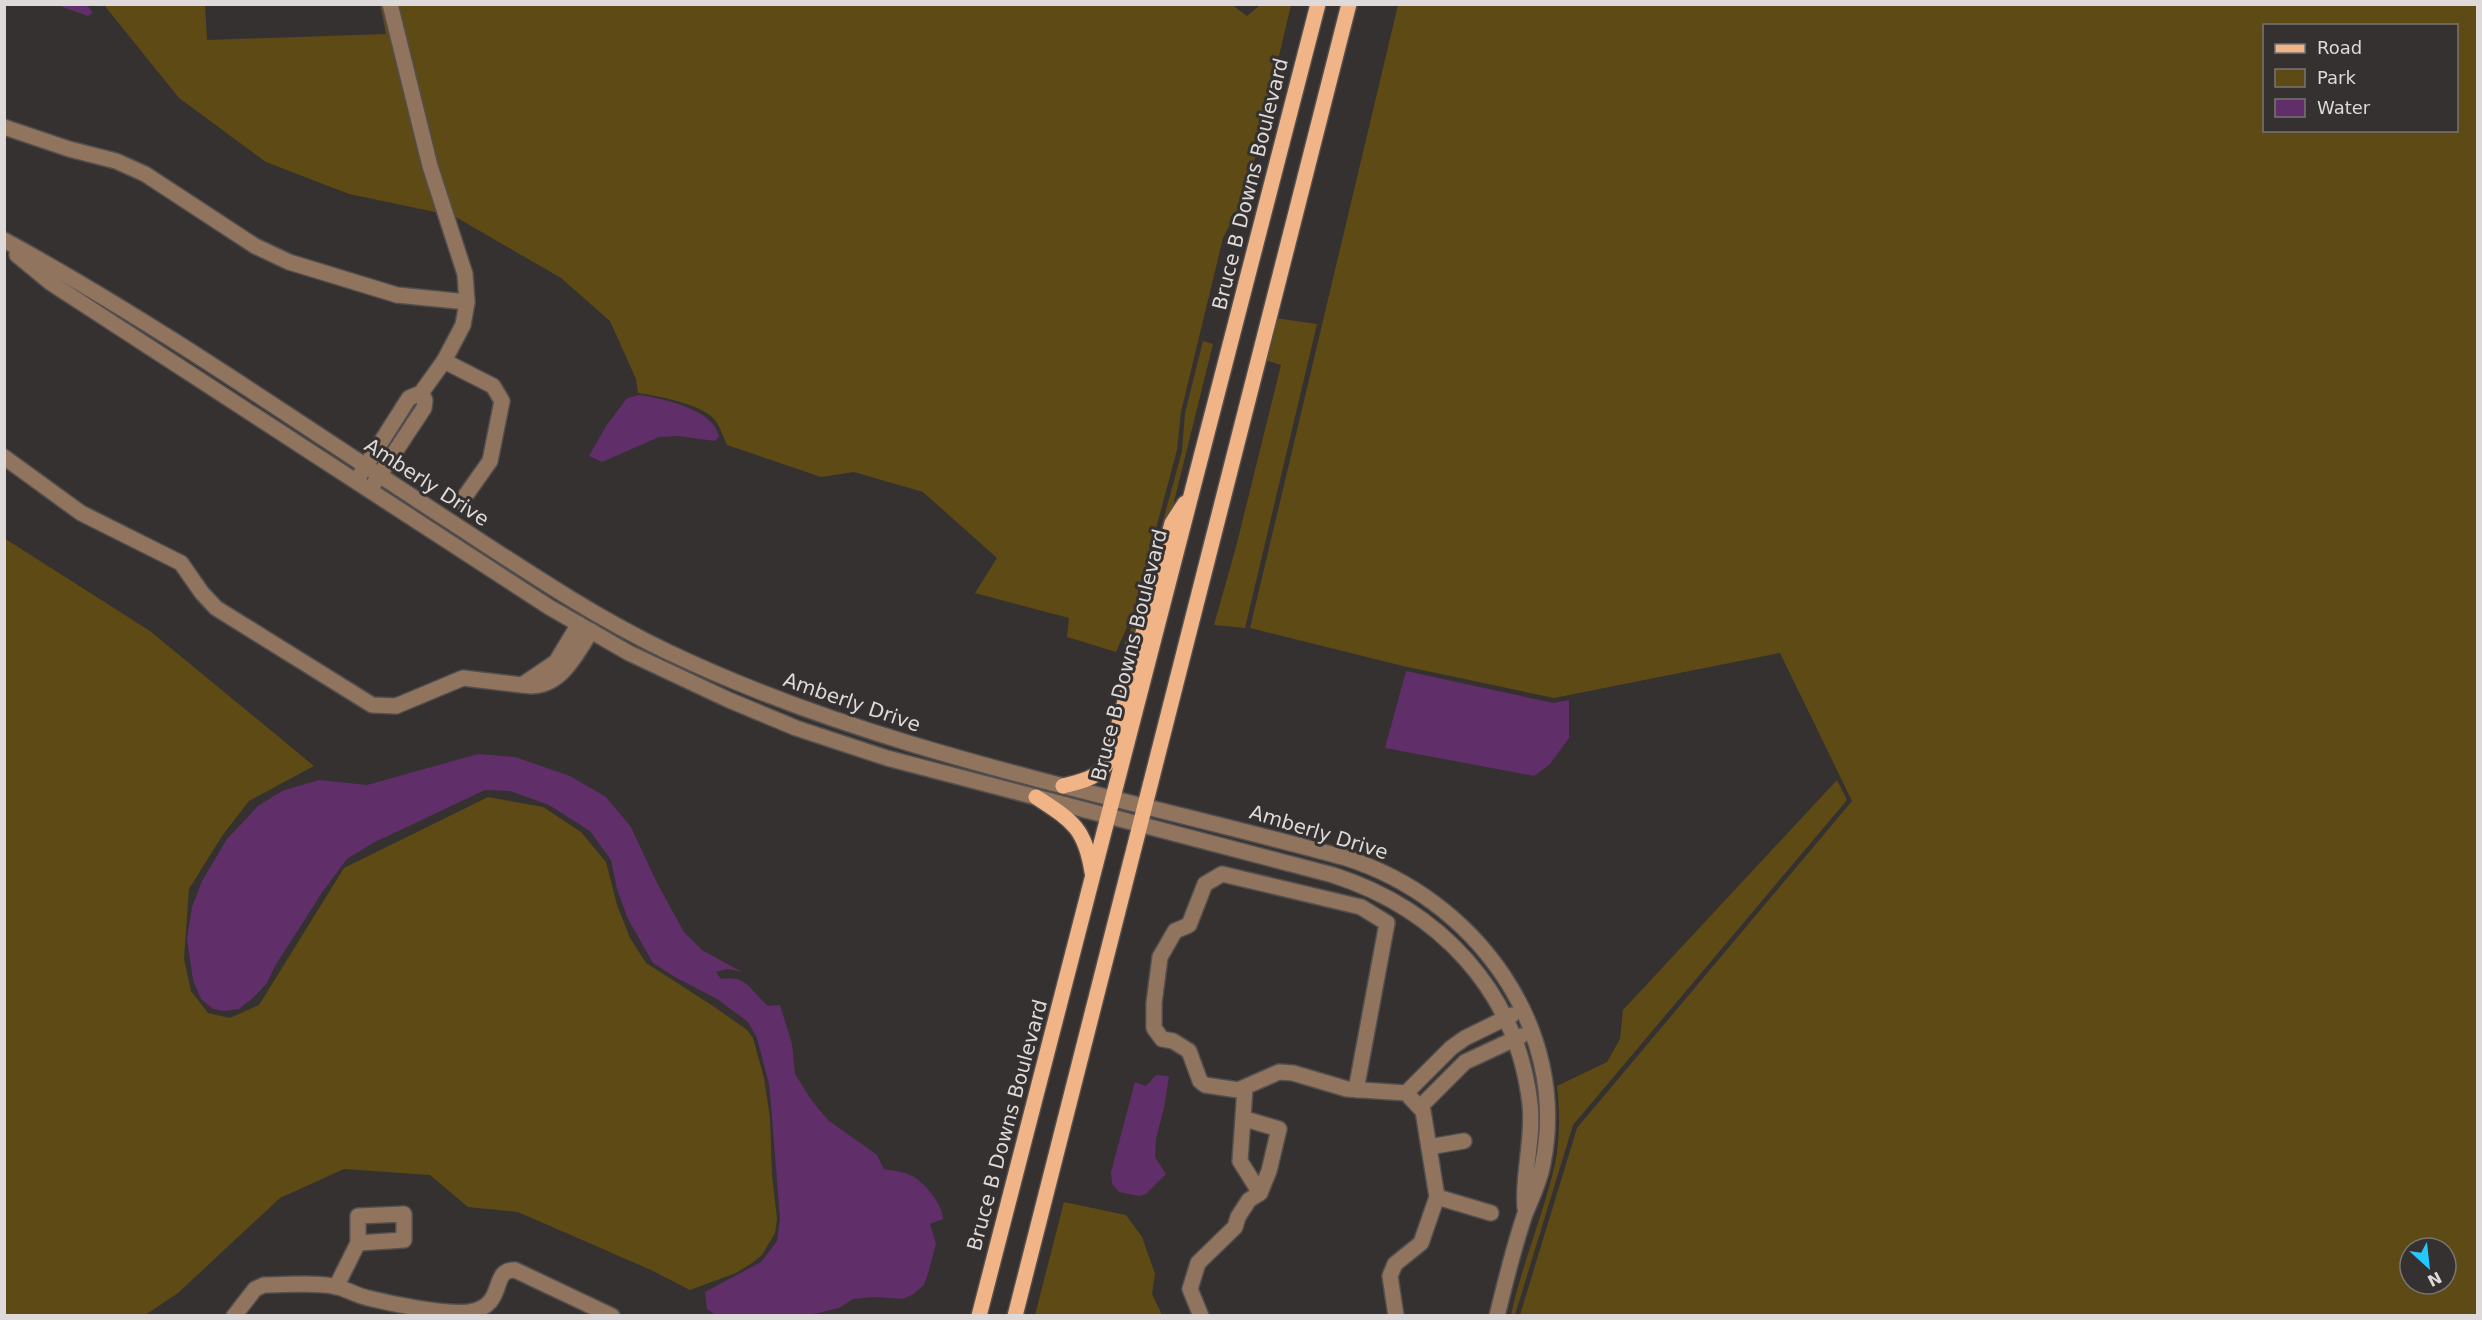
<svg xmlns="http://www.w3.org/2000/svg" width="2482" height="1320" font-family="'DejaVu Sans',sans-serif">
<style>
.green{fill:#5d4a15;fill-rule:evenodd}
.water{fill:#602e68}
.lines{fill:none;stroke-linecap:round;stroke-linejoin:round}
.minor-casing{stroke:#534f4e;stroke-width:18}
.major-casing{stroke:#534f4e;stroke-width:18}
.minor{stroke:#91745e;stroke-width:15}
.major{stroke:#f1b487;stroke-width:15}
.labels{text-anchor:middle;stroke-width:6;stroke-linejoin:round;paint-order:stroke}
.street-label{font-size:20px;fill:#dddad9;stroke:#353130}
</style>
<rect width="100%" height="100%" fill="#353130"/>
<!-- green -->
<g class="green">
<path d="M 380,4 L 1231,4 L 1247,16 L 1260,5 L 1291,5 L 1247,192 L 1223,238 L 1181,412 L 1177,450 L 1134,611 L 1116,652 L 1067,637 L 1069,618 L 975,593 L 997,558 L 923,492 L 854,472 L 821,477 L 727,445 C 723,436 720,426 714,419 C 701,404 658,396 638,393 L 636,379 L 610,321 L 561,278 L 454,216 L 349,194 L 266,162 L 179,98 L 104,5 L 205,5 L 207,40 L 386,34 Z"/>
<path d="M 1398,5 L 2477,5 L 2477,1315 L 1520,1315 L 1577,1128 L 1852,801 L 1780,653 L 1554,698 L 1403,666 L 1250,628 ZM 2264,26 L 2456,26 L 2456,130 L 2264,130 ZM 2410,1248 L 2446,1248 L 2446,1284 L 2410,1284 Z"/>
<polygon points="1275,318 1317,324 1245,628 1214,625 1236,547 1281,365 1265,360"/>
<polygon points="1203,341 1213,344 1171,514 1133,648 1124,644 1138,613 1182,451 1185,413"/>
<polygon points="4,538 150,631 314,766 249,801 222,836 189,889 184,959 191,991 208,1013 230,1018 259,1005 344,868 488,797 543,807 581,832 606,862 617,905 630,938 646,963 713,1006 747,1030 753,1038 764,1078 770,1118 772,1175 777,1219 775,1233 762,1255 752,1263 736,1273 690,1290 651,1270 518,1212 468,1207 430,1175 344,1169 280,1198 178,1293 145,1315 5,1315"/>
<path d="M 1837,780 L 1847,800 L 1573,1125 L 1515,1315 L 1511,1315 C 1522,1264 1543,1216 1555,1164 C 1560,1139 1560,1112 1557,1086 L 1607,1062 L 1620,1039 L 1623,1010 Z"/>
<polygon points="1064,1202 1126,1215 1142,1237 1155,1274 1152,1294 1162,1315 1035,1315"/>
</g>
<!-- water -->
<g class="water">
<polygon points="57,5 87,5 93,13 88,16"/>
<path d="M 640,395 C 664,399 713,409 719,436 L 715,441 L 678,436 L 659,437 L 602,462 L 589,456 L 606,426 L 627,398 Z"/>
<polygon points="1406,671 1553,703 1569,700 1569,738 1550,764 1534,776 1385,748"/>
<path d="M 478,754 L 515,757 L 570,776 L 606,797 L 631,827 L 657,883 L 684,932 L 702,950 L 742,972 L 728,969 L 716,972 L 721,979 C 747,975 750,990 768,1006 L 780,1005 L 792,1044 L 795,1074 L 812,1101 L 828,1120 L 877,1155 L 884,1169 C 895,1171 909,1172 917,1179 C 928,1187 943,1206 943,1219 L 930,1224 L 936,1244 L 929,1270 L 924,1285 L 912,1295 L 902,1299 L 874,1297 L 853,1299 L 839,1308 L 809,1315 L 716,1315 L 707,1309 L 705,1292 L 761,1262 L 777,1241 L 780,1219 L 771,1105 L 769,1084 L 757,1038 L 748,1022 L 717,999 L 675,977 L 653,963 L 628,919 L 617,889 L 611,860 L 590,831 L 549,805 L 510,791 L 485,790 L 373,843 L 347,859 L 323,891 L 275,966 L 267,983 L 254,997 L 239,1009 L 224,1011 L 213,1009 L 201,999 L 193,980 L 187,939 L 192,907 L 202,881 L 227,839 L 258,806 L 282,791 L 319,780 L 367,785 Z"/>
<polygon points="1156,1075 1169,1076 1164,1108 1156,1139 1155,1157 1166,1174 1146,1194 1139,1196 1119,1192 1112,1184 1111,1172 1135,1082 1146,1086"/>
</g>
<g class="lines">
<defs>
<g id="minor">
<polyline points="4,127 69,149 116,161 145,174 255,246 289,262 397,295 467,302"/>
<path d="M 4,240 C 158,324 301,425 448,520 C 519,566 589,614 666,651 C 881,754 1117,795 1346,858 C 1473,898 1570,1026 1543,1163 C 1540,1181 1532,1197 1525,1214 C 1514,1246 1505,1283 1497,1316"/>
<path d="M 17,255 L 51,283 L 549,607 L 629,653 L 729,700 L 796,728 L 887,758 L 1333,875 C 1438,909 1517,990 1530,1104 C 1534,1140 1522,1174 1525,1208"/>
<polyline points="444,361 493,386 502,401 490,461 461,502"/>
<polyline points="4,457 81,513 181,563 202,593 216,608 372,705 396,706 463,678 522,685"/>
<polyline points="360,475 409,398 421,393 444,361 463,325 467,302 465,274 430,166 390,4"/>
<polyline points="373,485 424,408 425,400 421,393"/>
<path d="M 579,624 L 556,662 L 522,685 C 558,692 575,657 591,631"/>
<polyline points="1356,1090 1387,923 1361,907 1222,874 1205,884 1189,925 1175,931 1160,957 1154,1003 1154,1028 1162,1039 1173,1041 1189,1051 1200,1081 1205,1085 1238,1090 1279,1072 1293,1073 1347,1089 1406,1093 1423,1111 1437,1197 1421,1243 1395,1264 1390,1276 1396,1316"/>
<polyline points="1406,1093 1451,1048 1465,1038 1512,1015"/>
<polyline points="1420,1107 1465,1062 1521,1036"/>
<polyline points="1245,1119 1279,1129 1269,1171 1260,1193"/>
<polyline points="1429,1147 1464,1141"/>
<polyline points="1437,1197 1491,1213"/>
<polyline points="336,1287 358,1243 404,1240 404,1214 358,1216 358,1243"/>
<path d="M 234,1316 L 255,1289 L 264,1285 C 285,1285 319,1282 338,1287 C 348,1290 358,1296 368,1298 C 392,1304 446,1315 469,1312 C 508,1306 489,1269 515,1270 L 612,1316"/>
<polyline points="1201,1316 1190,1289 1198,1263 1235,1227 1238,1217 1249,1200 1260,1193 1240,1161 1245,1088"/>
</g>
<g id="major">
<path d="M 1063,786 C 1083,781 1100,778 1110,758 L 1172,523 L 1185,503"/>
<path d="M 1036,797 C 1071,820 1085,827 1092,872"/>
<polyline points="979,1316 1318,4"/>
<polyline points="1015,1316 1349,4"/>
</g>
</defs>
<!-- minor casing -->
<use href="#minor" class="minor-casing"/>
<!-- major casing -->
<use href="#major" class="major-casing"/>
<!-- minor -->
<use href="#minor" class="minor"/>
<!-- major -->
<use href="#major" class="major"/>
</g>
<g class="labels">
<!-- street labels -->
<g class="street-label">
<text transform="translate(1250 184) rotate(-76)" y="7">Bruce B Downs Boulevard</text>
<text transform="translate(427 482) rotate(33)" y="7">Amberly Drive</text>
<text transform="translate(1129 655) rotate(-76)" y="7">Bruce B Downs Boulevard</text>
<text transform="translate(852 702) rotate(19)" y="7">Amberly Drive</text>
<text transform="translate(1319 832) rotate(17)" y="7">Amberly Drive</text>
<text transform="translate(1007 1125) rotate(-75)" y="7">Bruce B Downs Boulevard</text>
</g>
</g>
<!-- border -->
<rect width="2482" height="1320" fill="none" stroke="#dddad9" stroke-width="12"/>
<!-- legend -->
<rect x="2263" y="24" width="195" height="108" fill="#353130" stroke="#787574" stroke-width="1.5"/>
<rect x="2275" y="44" width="30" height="9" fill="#f1b487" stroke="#787574" stroke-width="1.5"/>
<text x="2317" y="54" font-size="18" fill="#dddad9">Road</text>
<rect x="2275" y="69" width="30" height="18" fill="#5d4a15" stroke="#787574" stroke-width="1.5"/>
<text x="2317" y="84" font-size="18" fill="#dddad9">Park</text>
<rect x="2275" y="99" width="30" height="18" fill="#602e68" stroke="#787574" stroke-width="1.5"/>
<text x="2317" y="114" font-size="18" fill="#dddad9">Water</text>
<!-- north arrow -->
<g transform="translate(2428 1266) rotate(153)"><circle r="28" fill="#353130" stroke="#787574" stroke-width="1.5"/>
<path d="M0-4.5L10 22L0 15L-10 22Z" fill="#22c9fd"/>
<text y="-9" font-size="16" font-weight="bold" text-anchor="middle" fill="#dddad9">N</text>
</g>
</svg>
